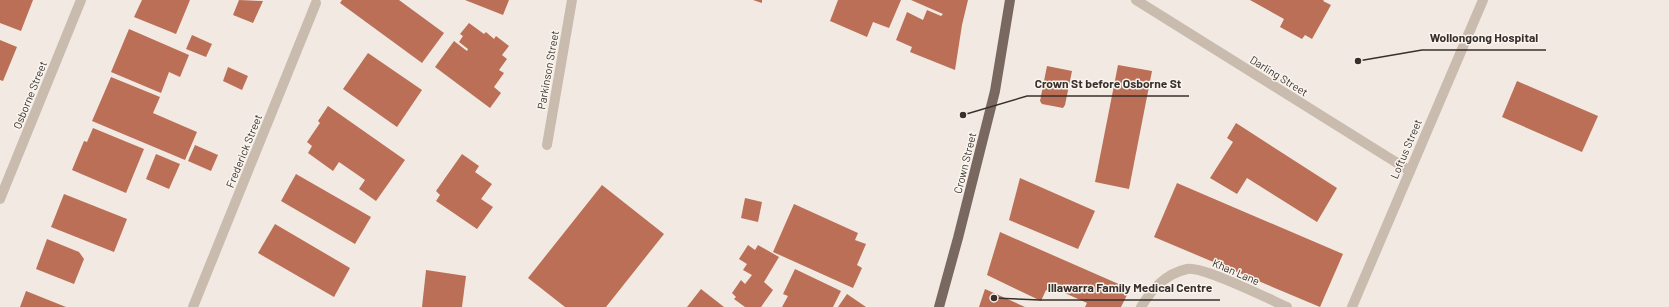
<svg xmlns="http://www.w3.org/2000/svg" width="1669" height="307" font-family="Barlow,sans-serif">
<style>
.building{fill:#bb6f56}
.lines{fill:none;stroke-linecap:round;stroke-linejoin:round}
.minor{stroke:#c9bbae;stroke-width:10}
.major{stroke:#79685f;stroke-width:10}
.labels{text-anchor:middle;stroke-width:3;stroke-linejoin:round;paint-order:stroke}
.street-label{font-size:11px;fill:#39302c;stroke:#f9f4ee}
.leader{fill:none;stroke:#39302c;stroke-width:1.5}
.callout-dot{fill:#39302c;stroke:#f9f4ee;stroke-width:1.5}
.callout-label{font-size:12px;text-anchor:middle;font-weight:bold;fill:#39302c;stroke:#f9f4ee;stroke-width:3;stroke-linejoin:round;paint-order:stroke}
</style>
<rect width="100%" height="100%" fill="#f2eae2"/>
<!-- building -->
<g class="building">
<polygon points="0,0 33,0 21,31 0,23"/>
<polygon points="142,0 190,0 176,34 134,17"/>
<polygon points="239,0 263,1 253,23 233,15"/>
<polygon points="342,0 399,0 444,33 422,63 340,3"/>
<polygon points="465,0 509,0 503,15"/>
<polygon points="753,0 762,0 762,3"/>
<polygon points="838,0 901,0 889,28 873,22 867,37 830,21"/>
<polygon points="911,0 968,0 962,25 955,70 910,52 912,47 896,40 907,12 923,20 927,10 941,16 943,14"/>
<polygon points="1250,0 1324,0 1323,1 1331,5 1312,39 1305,35 1302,39 1280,27 1284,19"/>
<polygon points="469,23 484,34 486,32 494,39 496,36 509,46 502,55 507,59 499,70 504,73 494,87 501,93 490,108 435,67 454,41 467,51 468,49 459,42 463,36 460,34"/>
<polygon points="129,29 189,55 180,77 169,72 161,93 111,72"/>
<polygon points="192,35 212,44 206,57 186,49"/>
<polygon points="0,40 17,47 3,81 0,80"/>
<polygon points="368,53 422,90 397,127 343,89"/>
<polygon points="1118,65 1152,71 1129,189 1095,182"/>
<polygon points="1047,66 1072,71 1065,105 1063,108 1042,104 1040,101"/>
<polygon points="228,67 248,76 242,90 223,81"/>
<polygon points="111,77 160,97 153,113 197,132 185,160 92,121"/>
<polygon points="1517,81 1598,116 1582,152 1502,117"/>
<polygon points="328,106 405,160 376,201 359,189 365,180 339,162 333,171 308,153 312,146 307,142 320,123 318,121"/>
<polygon points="1236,123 1337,188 1317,222 1247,178 1237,194 1210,178 1233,142 1227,138"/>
<polygon points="93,128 144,149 126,193 72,170 84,141 87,142"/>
<polygon points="195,145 218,155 211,171 188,161"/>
<polygon points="156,154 180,164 169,189 146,179"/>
<polygon points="462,154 479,166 475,172 492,184 481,199 493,207 477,229 436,201 440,195 436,191"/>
<polygon points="296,174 371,217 355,244 281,201"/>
<polygon points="1020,178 1095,211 1078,249 1009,220"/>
<polygon points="1177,183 1343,254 1320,307 1154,237"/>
<polygon points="602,185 664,234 606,307 565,307 528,278"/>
<polygon points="64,194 127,219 114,252 51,227"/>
<polygon points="745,198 762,202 758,222 741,218"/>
<polygon points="794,204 858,233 855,240 866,244 857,265 862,268 853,288 773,252"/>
<polygon points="275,224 350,268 334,297 258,253"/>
<polygon points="1000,232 1130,289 1121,307 1085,307 1087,303 1058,290 1056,285 1052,293 1046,290 1041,301 987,275"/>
<polygon points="47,239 79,252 84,259 74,284 36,269"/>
<polygon points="748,245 755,250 758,245 779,257 764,282 773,290 761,307 745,307 734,299 736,297 732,293 741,280 745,284 752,275 743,270 747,264 739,259"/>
<polygon points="795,269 841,291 833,307 782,307 788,296 783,294"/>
<polygon points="426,270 466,276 462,307 422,307"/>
<polygon points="701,289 724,307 687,307"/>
<polygon points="985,289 1025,307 979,307"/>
<polygon points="26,291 66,307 20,307"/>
<polygon points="847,294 866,307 838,307"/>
</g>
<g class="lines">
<!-- minor -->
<g class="minor">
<polyline points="1136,0 1410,171"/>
<polyline points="547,145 572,0"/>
<polyline points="0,199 81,0"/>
<polyline points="193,307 316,3"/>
<path d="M 1141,307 C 1152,289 1165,274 1187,269 C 1203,266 1269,299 1287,307"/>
<polyline points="1352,307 1483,0"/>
</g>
<!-- major -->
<polyline class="major" points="939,307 958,238 995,91 1010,0"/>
</g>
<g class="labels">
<!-- street labels -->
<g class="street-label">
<text transform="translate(548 70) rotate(-80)" y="4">Parkinson Street</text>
<text transform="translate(1279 76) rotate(32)" y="4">Darling Street</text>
<text transform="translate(30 95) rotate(-68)" y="4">Osborne Street</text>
<text transform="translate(1406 149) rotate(-67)" y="4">Loftus Street</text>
<text transform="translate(244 151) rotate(-68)" y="4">Frederick Street</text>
<text transform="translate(965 163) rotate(-76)" y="4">Crown Street</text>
<text transform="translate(1236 272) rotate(23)" y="4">Khan Lane</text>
</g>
</g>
<!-- callouts -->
<path class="leader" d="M1358 61L1422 50H1546M963 115L1027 96H1189M994 298L1040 300H1220"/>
<g class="callout-dot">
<circle cx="1358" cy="61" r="4"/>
<circle cx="963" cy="115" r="4"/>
<circle cx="994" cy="298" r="4"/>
</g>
<g class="callout-label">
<text x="1484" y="42">Wollongong Hospital</text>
<text x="1108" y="88">Crown St before Osborne St</text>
<text x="1130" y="292">Illawarra Family Medical Centre</text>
</g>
</svg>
